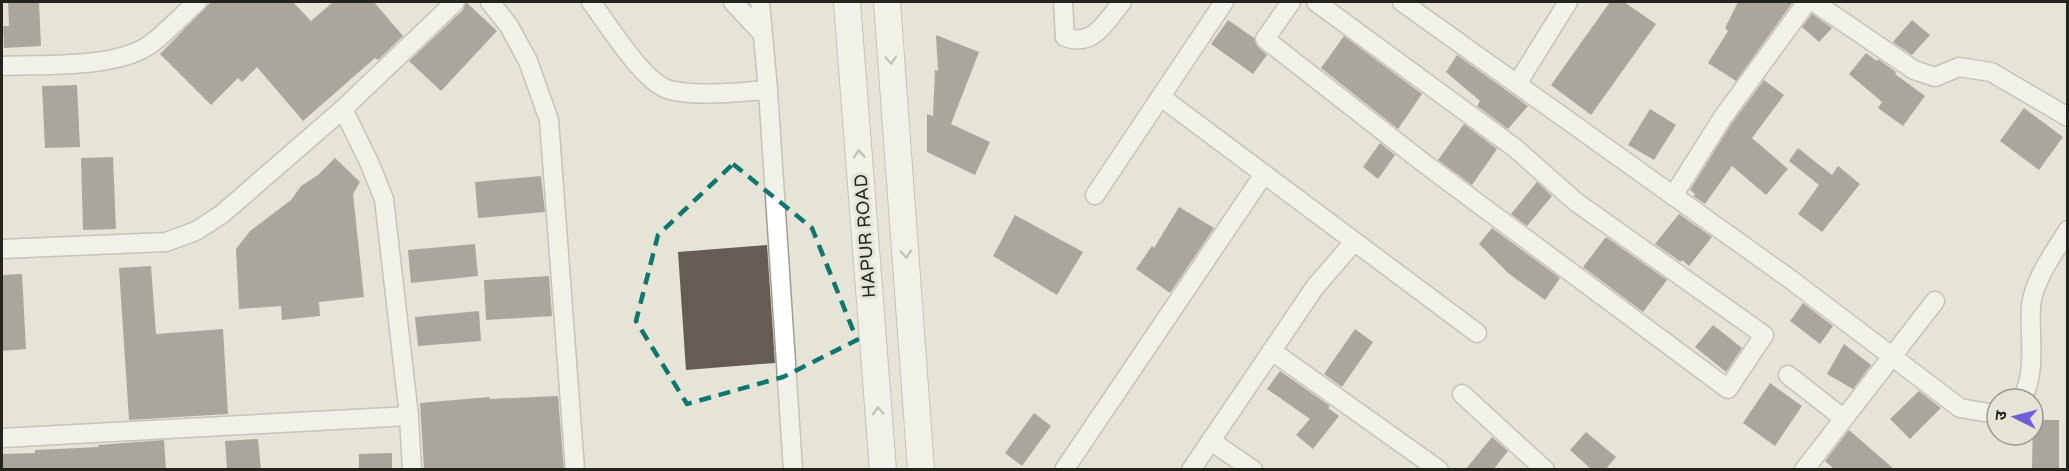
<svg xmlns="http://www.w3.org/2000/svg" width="2069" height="471" font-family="'Varela Round','Noto Sans Devanagari',sans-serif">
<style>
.building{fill:#655c54}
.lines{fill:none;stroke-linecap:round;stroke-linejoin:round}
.minor-casing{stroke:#9f9d92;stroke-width:21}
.secondary-casing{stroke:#9f9d92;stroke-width:28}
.minor{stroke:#fff;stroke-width:18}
.secondary{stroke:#fff;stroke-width:26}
.oneway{stroke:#9c9c9a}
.marked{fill:none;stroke:#0f766e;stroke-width:4.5;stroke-dasharray:12 8;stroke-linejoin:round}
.labels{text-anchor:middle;stroke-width:6;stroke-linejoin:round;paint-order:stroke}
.street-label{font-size:18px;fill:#24241f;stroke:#e6e4d7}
</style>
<rect width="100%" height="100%" fill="#e6e4d7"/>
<!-- building -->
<g class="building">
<polygon points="8,2 39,2 41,46 4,48 3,26 9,26"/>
<polygon points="211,2 293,2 311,21 333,2 374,2 403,36 378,60 375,58 303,121 257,67 242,82 238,78 211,105 160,54"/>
<polygon points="466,2 497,31 441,91 409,61 463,10"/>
<polygon points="1610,2 1624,2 1656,24 1591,115 1551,85"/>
<polygon points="1738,2 1793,2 1736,81 1708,63 1728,31 1725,28"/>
<polygon points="1812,14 1832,28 1819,42 1802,27"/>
<polygon points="1228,20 1254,38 1258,47 1267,55 1253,74 1211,44"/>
<polygon points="1912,20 1930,35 1912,55 1893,42"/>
<polygon points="936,35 979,52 951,124 990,142 975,175 927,152 927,114 933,116 935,70 938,71"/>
<polygon points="1344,36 1422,94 1398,129 1321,68"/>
<polygon points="1866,53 1877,61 1878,59 1896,72 1895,74 1925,96 1903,126 1878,108 1882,102 1849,74"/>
<polygon points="1457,55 1528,106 1508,129 1477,106 1480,101 1446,72"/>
<polygon points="1764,80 1784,95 1752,138 1788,169 1766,195 1732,166 1705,204 1693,196 1695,194 1690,190 1732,123"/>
<polygon points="77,85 80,147 45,148 42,86"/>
<polygon points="2024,108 2063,137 2039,170 2000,141"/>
<polygon points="1650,109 1676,125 1654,160 1628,145"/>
<polygon points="1464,124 1497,149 1472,185 1438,160"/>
<polygon points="1380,143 1395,155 1378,179 1363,167"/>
<polygon points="1798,148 1832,175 1838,166 1860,184 1822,232 1798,214 1819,185 1789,161"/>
<polygon points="113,157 116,229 83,230 81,158"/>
<polygon points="335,158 360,182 353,194 364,297 319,302 320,316 282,320 281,306 239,309 236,249 250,231 291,200 301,186 318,175"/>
<polygon points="541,176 545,212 478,218 475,182"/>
<polygon points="1537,182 1552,196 1527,226 1511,214"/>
<polygon points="1179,207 1214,228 1170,293 1136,269 1152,246 1154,248"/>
<polygon points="1679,214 1712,237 1689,266 1682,260 1681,262 1655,244"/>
<polygon points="1015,215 1083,252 1057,295 993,256"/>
<polygon points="1492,228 1560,278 1545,300 1508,273 1479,244"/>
<polygon points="1606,237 1667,280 1643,312 1583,267"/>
<polygon points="475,244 478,276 411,283 408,250"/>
<polygon points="767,245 775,363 686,370 678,252"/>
<polygon points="151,266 156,334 223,329 228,414 129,420 119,268"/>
<polygon points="22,274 26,349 2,351 2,275"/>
<polygon points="549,276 552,316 486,320 484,280"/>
<polygon points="1803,303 1833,326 1820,344 1790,321"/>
<polygon points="479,311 481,341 418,346 415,317"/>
<polygon points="1713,325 1742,348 1726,372 1695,347"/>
<polygon points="1355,329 1373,342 1342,387 1324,374"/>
<polygon points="1844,344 1871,365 1853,389 1827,374"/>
<polygon points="1280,371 1330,406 1328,408 1339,416 1313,449 1296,435 1310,419 1267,389"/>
<polygon points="1770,383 1802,406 1775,446 1743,423"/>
<polygon points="1919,391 1941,408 1910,439 1890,419"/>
<polygon points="558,396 564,470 424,470 420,403 489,397 490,399"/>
<polygon points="1034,413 1051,426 1022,466 1005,453"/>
<polygon points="2033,420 2059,420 2059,470 2032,469"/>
<polygon points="1849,430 1895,470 1835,470 1825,461"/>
<polygon points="1586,432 1616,457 1605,470 1592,470 1570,450"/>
<polygon points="1492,437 1508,451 1493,470 1465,470"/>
<polygon points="258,439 261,470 227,470 225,441"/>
<polygon points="164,440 166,470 2,470 2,454 35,453 35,450 99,447 98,445"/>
<polygon points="392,453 392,470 359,470 359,454"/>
</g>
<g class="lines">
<defs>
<g id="minor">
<polyline points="490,2 509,26 528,61 549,120 575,470"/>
<path d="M 591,2 C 608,24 644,84 670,90 C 701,97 736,92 768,90 L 793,470"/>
<polyline points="733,2 761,32"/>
<polyline points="760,2 768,90"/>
<path d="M 1063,2 L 1065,37 C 1094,48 1106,21 1122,2"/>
<polyline points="1291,2 1265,39 1425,164 1728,389 1764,335 1576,202 1515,148 1316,2"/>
<polyline points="1402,2 1790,279 1960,408 1989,413 1997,413"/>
<polyline points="1814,2 1914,70 1935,77 1959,67 1991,72 2068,117"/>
<path d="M 2,66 C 43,64 119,69 152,43 C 168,31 182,15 197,2"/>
<polyline points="1517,84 1568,2"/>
<polyline points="1161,97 1477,333"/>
<polyline points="343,109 369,162 384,199 409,416 412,470"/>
<polyline points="1095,195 1224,2"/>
<polyline points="1673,196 1723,117 1807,2"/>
<polyline points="2,249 166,242 196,231 222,214 343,109 455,2"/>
<polyline points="1272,351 1439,470"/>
<polyline points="1788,375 1843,418"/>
<polyline points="1462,394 1545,470"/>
<path d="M 2022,399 C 2037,371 2029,337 2031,306 C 2034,279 2054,253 2068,230"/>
<polyline points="2,438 409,416"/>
<polyline points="1211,441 1253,470"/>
<polyline points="1064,470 1264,174"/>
<polyline points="1191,470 1315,287 1354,242"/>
<polyline points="1804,470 1935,301"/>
</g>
<g id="secondary">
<polyline points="847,2 883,470"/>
<polyline points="887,2 921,470"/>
</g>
</defs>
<!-- minor casing -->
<use href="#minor" class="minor-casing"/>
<!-- secondary casing -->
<use href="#secondary" class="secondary-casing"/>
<!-- minor -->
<use href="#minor" class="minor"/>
<!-- secondary -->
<use href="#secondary" class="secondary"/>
</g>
<!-- one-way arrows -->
<defs><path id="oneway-chevron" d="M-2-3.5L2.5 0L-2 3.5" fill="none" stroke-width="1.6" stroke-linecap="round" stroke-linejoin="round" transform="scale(1.5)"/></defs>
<g class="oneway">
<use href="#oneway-chevron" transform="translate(891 60) rotate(86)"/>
<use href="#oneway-chevron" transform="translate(859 154) rotate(-94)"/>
<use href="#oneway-chevron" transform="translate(906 254) rotate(86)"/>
<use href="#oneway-chevron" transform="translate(878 411) rotate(-94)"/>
</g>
<!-- marked area -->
<path d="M0 0H2069V471H0ZM 733,164 L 812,228 L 857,340 L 783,377 L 687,404 L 636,321 L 658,235 Z" fill="#e6e4d7" fill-opacity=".55" fill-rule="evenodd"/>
<path class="marked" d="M 733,164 L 812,228 L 857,340 L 783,377 L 687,404 L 636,321 L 658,235 Z"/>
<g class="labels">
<!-- street labels -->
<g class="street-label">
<text transform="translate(865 236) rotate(-94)" y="6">HAPUR ROAD</text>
</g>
</g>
<!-- border -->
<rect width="2069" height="471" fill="none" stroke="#24241f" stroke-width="6"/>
<!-- north arrow -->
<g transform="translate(2015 417) rotate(276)"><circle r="28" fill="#e6e4d7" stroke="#98978d" stroke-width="1.5"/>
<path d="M0-4.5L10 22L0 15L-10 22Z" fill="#705ed9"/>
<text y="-9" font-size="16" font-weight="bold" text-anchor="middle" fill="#24241f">उ</text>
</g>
</svg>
